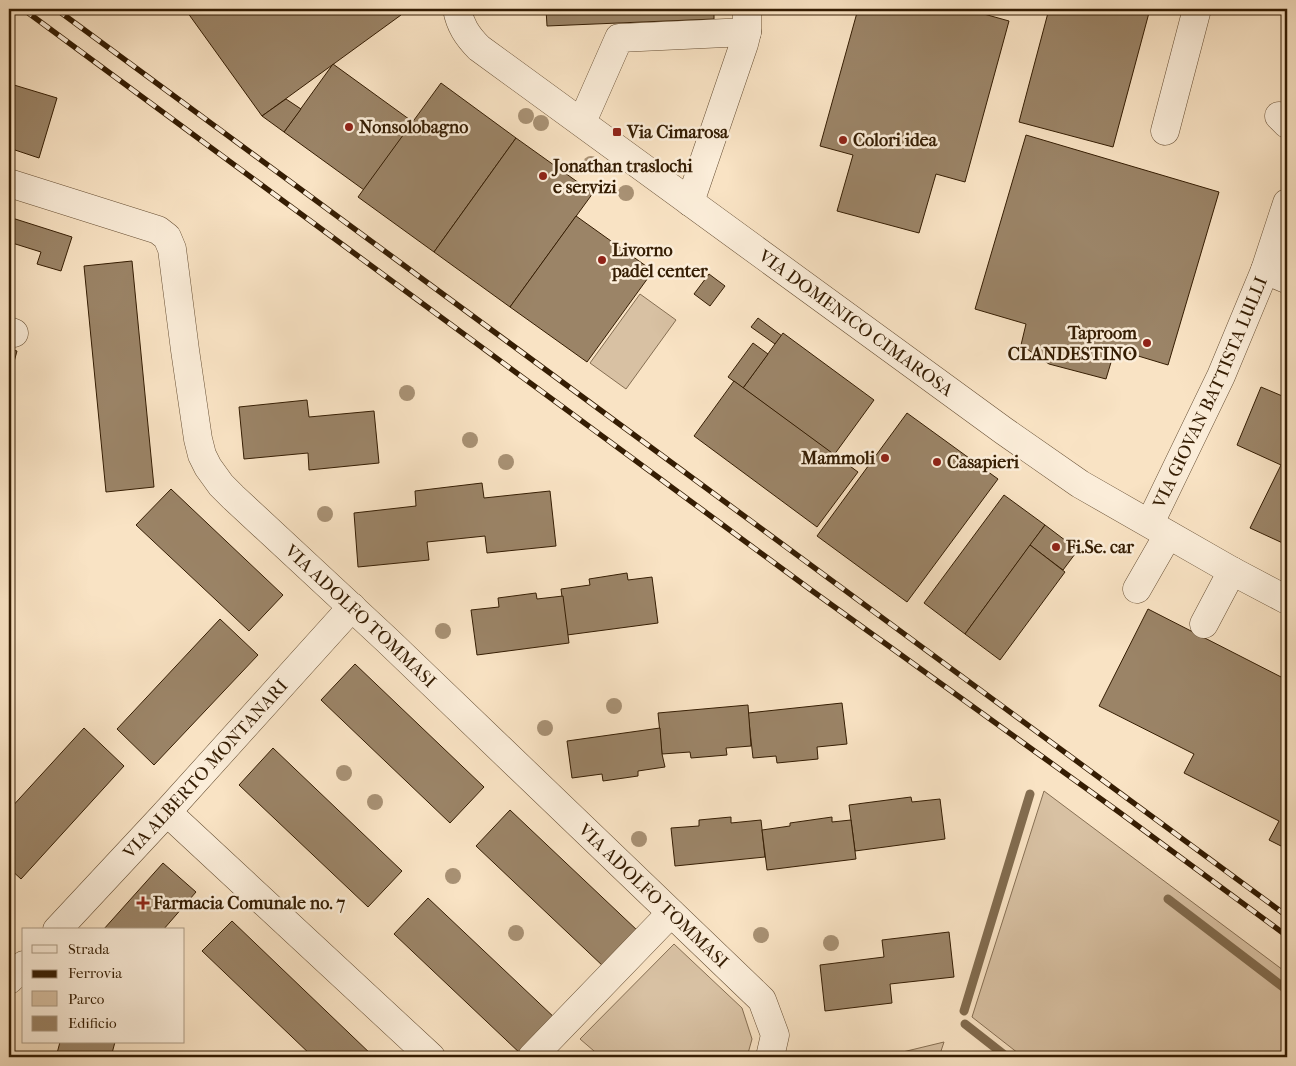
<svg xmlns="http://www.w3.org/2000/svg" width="1296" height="1066" font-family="'IM FELL French Canon',serif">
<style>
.green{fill:#d8c1a3;stroke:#866f53}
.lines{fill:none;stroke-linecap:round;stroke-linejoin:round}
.stream{stroke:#826c4f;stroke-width:9}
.building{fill:#9b8467;stroke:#351d03}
.minor-casing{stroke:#664e33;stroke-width:29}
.minor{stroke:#fbedd9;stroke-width:28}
.rail-casing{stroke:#351d03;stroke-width:5.5}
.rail{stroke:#fbedd9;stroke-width:4;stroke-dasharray:11;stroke-linecap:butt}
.tree{fill:#a89174}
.poi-dot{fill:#8f2418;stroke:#fbedd9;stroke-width:2}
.labels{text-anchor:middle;stroke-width:5;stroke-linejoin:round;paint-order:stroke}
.poi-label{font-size:18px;font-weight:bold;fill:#351d03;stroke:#fbedd9;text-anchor:start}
.street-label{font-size:18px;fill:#351d03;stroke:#fbedd9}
</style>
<rect width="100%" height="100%" fill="#f9e3c4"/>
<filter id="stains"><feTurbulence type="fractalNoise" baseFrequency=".004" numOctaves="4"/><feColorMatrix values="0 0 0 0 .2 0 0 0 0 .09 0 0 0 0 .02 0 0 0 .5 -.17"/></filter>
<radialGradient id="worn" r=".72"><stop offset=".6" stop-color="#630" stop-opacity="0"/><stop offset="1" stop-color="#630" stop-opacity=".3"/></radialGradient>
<!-- green -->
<g class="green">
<polygon points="640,294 676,320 626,389 590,363"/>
<polygon points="1044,791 1287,973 1287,1057 1023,1057 972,1017"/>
<polygon points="674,944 742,1008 752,1039 747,1057 601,1057 580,1039"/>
<polygon points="944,1042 939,1057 882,1057"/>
</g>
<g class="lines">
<!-- stream -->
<g class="stream">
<polyline points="1168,899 1287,990"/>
<polyline points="964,1011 1030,794"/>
<polyline points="965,1024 1007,1057"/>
</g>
</g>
<!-- building -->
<g class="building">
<polygon points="185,9 397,9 401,15 262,116"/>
<polygon points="546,9 714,9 714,19 547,26"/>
<polygon points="858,9 966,9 1009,21 965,182 936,174 919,233 837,211 853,155 820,146"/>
<polygon points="1049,9 1150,9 1113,147 1019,122"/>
<polygon points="333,64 413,122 364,190 284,132"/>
<polygon points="441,83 516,138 434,252 358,197"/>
<polygon points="14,85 57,98 39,158 9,148 9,101"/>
<polygon points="286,99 301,109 284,132 262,116"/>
<polygon points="1026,135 1219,192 1168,365 1115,349 1106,379 1049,364 1021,345 1026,324 975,309"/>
<polygon points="516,138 593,193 510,307 434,252"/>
<polygon points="576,216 653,271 587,362 510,307"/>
<polygon points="9,217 72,237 61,271 37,264 41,252 9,242"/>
<polygon points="132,261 154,487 106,492 84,266"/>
<polygon points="709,274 725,286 710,306 694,294"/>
<polygon points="758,318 782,336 775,344 751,327"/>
<polygon points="783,333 874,400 834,455 743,388"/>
<polygon points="753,343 768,354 743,388 728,377"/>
<polygon points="9,349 17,351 9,380"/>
<polygon points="734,381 858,472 817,527 694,436"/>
<polygon points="1261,387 1287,398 1287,451 1281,465 1237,445"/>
<polygon points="307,400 309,417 374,411 379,463 309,470 308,453 244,459 239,407"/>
<polygon points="907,413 998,479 907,602 817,536"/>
<polygon points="1287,451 1287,467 1281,465"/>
<polygon points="1281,465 1287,467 1287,545 1250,528"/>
<polygon points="482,483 484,498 550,491 556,546 487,553 485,536 427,542 429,560 358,567 354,513 416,506 415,491"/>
<polygon points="171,489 283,595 249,631 136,525"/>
<polygon points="1004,495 1045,525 965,634 924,603"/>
<polygon points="1045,525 1078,550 1063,570 1030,545"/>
<polygon points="1030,545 1065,572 1000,660 965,634"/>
<polygon points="627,573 628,580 652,577 658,623 567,635 561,589 590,585 589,579"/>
<polygon points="536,593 537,599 563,596 569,643 477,655 471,610 499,607 498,598"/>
<polygon points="1148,609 1287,680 1287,849 1269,840 1279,821 1184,773 1194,754 1099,706"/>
<polygon points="220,619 258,655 154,765 117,729"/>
<polygon points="355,664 484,787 450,823 321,700"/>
<polygon points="842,703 847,744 817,747 818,759 777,763 776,756 753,758 748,713"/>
<polygon points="748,705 751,746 726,748 727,755 691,758 690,752 662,754 658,713"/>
<polygon points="84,728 124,766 21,879 9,868 9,810"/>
<polygon points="660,728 662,754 665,767 638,771 638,776 603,781 602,774 572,778 567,741"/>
<polygon points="273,748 402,871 368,907 239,785"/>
<polygon points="911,797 912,802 940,799 945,839 855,851 849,805"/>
<polygon points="510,810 639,932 605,968 476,846"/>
<polygon points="731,817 731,823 761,820 765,857 675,866 671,828 699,826 699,820"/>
<polygon points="832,817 832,822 851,820 856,859 767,870 762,830 790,826 790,823"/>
<polygon points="163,863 196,892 163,930 103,930"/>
<polygon points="428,898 557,1020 523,1056 394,934"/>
<polygon points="232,921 374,1057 313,1057 202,951"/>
<polygon points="949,932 954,977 890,984 892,1003 825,1011 820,965 884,957 882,940"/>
<polygon points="60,1042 115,1042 111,1057 56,1057"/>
</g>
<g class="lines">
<defs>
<g id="minor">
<path id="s1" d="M 457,9 C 460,25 467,36 479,48 L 1004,431 L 1080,484 L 1232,571 L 1287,600"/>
<polyline points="1279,116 1287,124"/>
<polyline points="582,122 619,38 747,32"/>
<polyline points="1165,131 1197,9"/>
<path id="s2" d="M 9,183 L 158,230 L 167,237 L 172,249 L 185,350 L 198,439 L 202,455 L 208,467 L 221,485 L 233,497 L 388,641 L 762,1000 L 775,1035 L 770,1057"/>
<polyline points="690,202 744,44 747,32 747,9"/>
<polyline points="1265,270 1286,279"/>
<polyline points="9,331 14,333"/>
<path id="s3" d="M 1150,523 L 1221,376 L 1265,270 L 1287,203"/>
<polyline points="1137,589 1168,535"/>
<polyline points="1204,624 1232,571"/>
<polyline points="167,812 431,1057"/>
<path id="s4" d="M 57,930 L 167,812 L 352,607"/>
<polyline points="9,980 24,965"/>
<polyline points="532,1057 671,913"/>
</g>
</defs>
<!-- minor casing -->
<use href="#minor" class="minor-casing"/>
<!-- minor -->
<use href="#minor" class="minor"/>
<defs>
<g id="rail">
<polyline points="23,9 811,590 1119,812 1287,936"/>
<polyline points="56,9 1287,916"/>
</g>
</defs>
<!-- rail casing -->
<use href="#rail" class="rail-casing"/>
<!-- rail -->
<use href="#rail" class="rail"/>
</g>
<!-- trees -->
<g class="tree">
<circle cx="526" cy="116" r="8"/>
<circle cx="541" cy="123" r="8"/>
<circle cx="591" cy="164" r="8"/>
<circle cx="626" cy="193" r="8"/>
<circle cx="407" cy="393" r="8"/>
<circle cx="470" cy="440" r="8"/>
<circle cx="506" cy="462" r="8"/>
<circle cx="325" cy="514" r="8"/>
<circle cx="443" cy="631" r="8"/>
<circle cx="614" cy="706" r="8"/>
<circle cx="545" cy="728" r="8"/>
<circle cx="344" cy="773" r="8"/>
<circle cx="375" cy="802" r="8"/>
<circle cx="639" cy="839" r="8"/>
<circle cx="453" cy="876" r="8"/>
<circle cx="516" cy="933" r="8"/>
<circle cx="761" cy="935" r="8"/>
<circle cx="831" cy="943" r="8"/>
</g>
<!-- markers -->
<g class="poi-dot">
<circle cx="349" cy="127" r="5"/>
<rect x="612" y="127" width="10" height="10" rx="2.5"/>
<circle cx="843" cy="140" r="5"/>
<circle cx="543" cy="176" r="5"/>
<circle cx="602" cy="260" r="5"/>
<circle cx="1147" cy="343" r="5"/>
<circle cx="885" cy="458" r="5"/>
<circle cx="937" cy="462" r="5"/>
<circle cx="1056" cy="547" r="5"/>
<path d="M140.5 895.5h5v5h5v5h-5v5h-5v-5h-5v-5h5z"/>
</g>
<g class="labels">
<!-- poi labels -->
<g class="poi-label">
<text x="359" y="133">Nonsolobagno</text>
<text x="627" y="138">Via Cimarosa</text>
<text x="853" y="146">Colori idea</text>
<text x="553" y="172">Jonathan traslochi<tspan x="553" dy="21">e servizi</tspan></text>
<text x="612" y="256">Livorno<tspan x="612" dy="21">padel center</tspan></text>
<text x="1137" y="339" text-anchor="end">Taproom<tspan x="1137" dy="21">CLANDESTINO</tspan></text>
<text x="875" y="464" text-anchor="end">Mammoli</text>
<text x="947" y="468">Casapieri</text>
<text x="1066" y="553">Fi.Se. car</text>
<text x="153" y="909">Farmacia Comunale no. 7</text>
</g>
<!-- street labels -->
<g class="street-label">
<text dy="6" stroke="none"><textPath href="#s1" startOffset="512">VIA DOMENICO CIMAROSA</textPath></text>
<text dy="6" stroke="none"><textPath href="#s3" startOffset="144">VIA GIOVAN BATTISTA LULLI</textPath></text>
<text dy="6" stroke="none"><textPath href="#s2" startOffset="616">VIA ADOLFO TOMMASI</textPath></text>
<text dy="6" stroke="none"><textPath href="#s4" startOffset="219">VIA ALBERTO MONTANARI</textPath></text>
<text dy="6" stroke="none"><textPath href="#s2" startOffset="1021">VIA ADOLFO TOMMASI</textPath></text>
</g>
</g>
<!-- margin -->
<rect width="1296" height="1066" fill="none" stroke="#f9e3c4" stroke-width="30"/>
<rect x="10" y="10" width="1276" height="1046" fill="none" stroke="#351d03" stroke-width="2.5"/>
<rect x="15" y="15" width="1266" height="1036" fill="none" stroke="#351d03"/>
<!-- legend -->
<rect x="22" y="928" width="162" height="115" fill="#fbedd9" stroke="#ac9a83"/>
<rect x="32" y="945" width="25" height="8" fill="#fbedd9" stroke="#ac9a83"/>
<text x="68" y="954" font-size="15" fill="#351d03">Strada</text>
<rect x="32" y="970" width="25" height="8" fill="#351d03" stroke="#ac9a83"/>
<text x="68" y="978" font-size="15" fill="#351d03">Ferrovia</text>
<rect x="32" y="991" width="25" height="15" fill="#d8c1a3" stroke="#ac9a83"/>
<text x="68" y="1004" font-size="15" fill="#351d03">Parco</text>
<rect x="32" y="1016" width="25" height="15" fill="#9b8467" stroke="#ac9a83"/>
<text x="68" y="1028" font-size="15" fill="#351d03">Edificio</text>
<rect width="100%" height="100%" filter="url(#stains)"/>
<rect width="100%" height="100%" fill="url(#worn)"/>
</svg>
